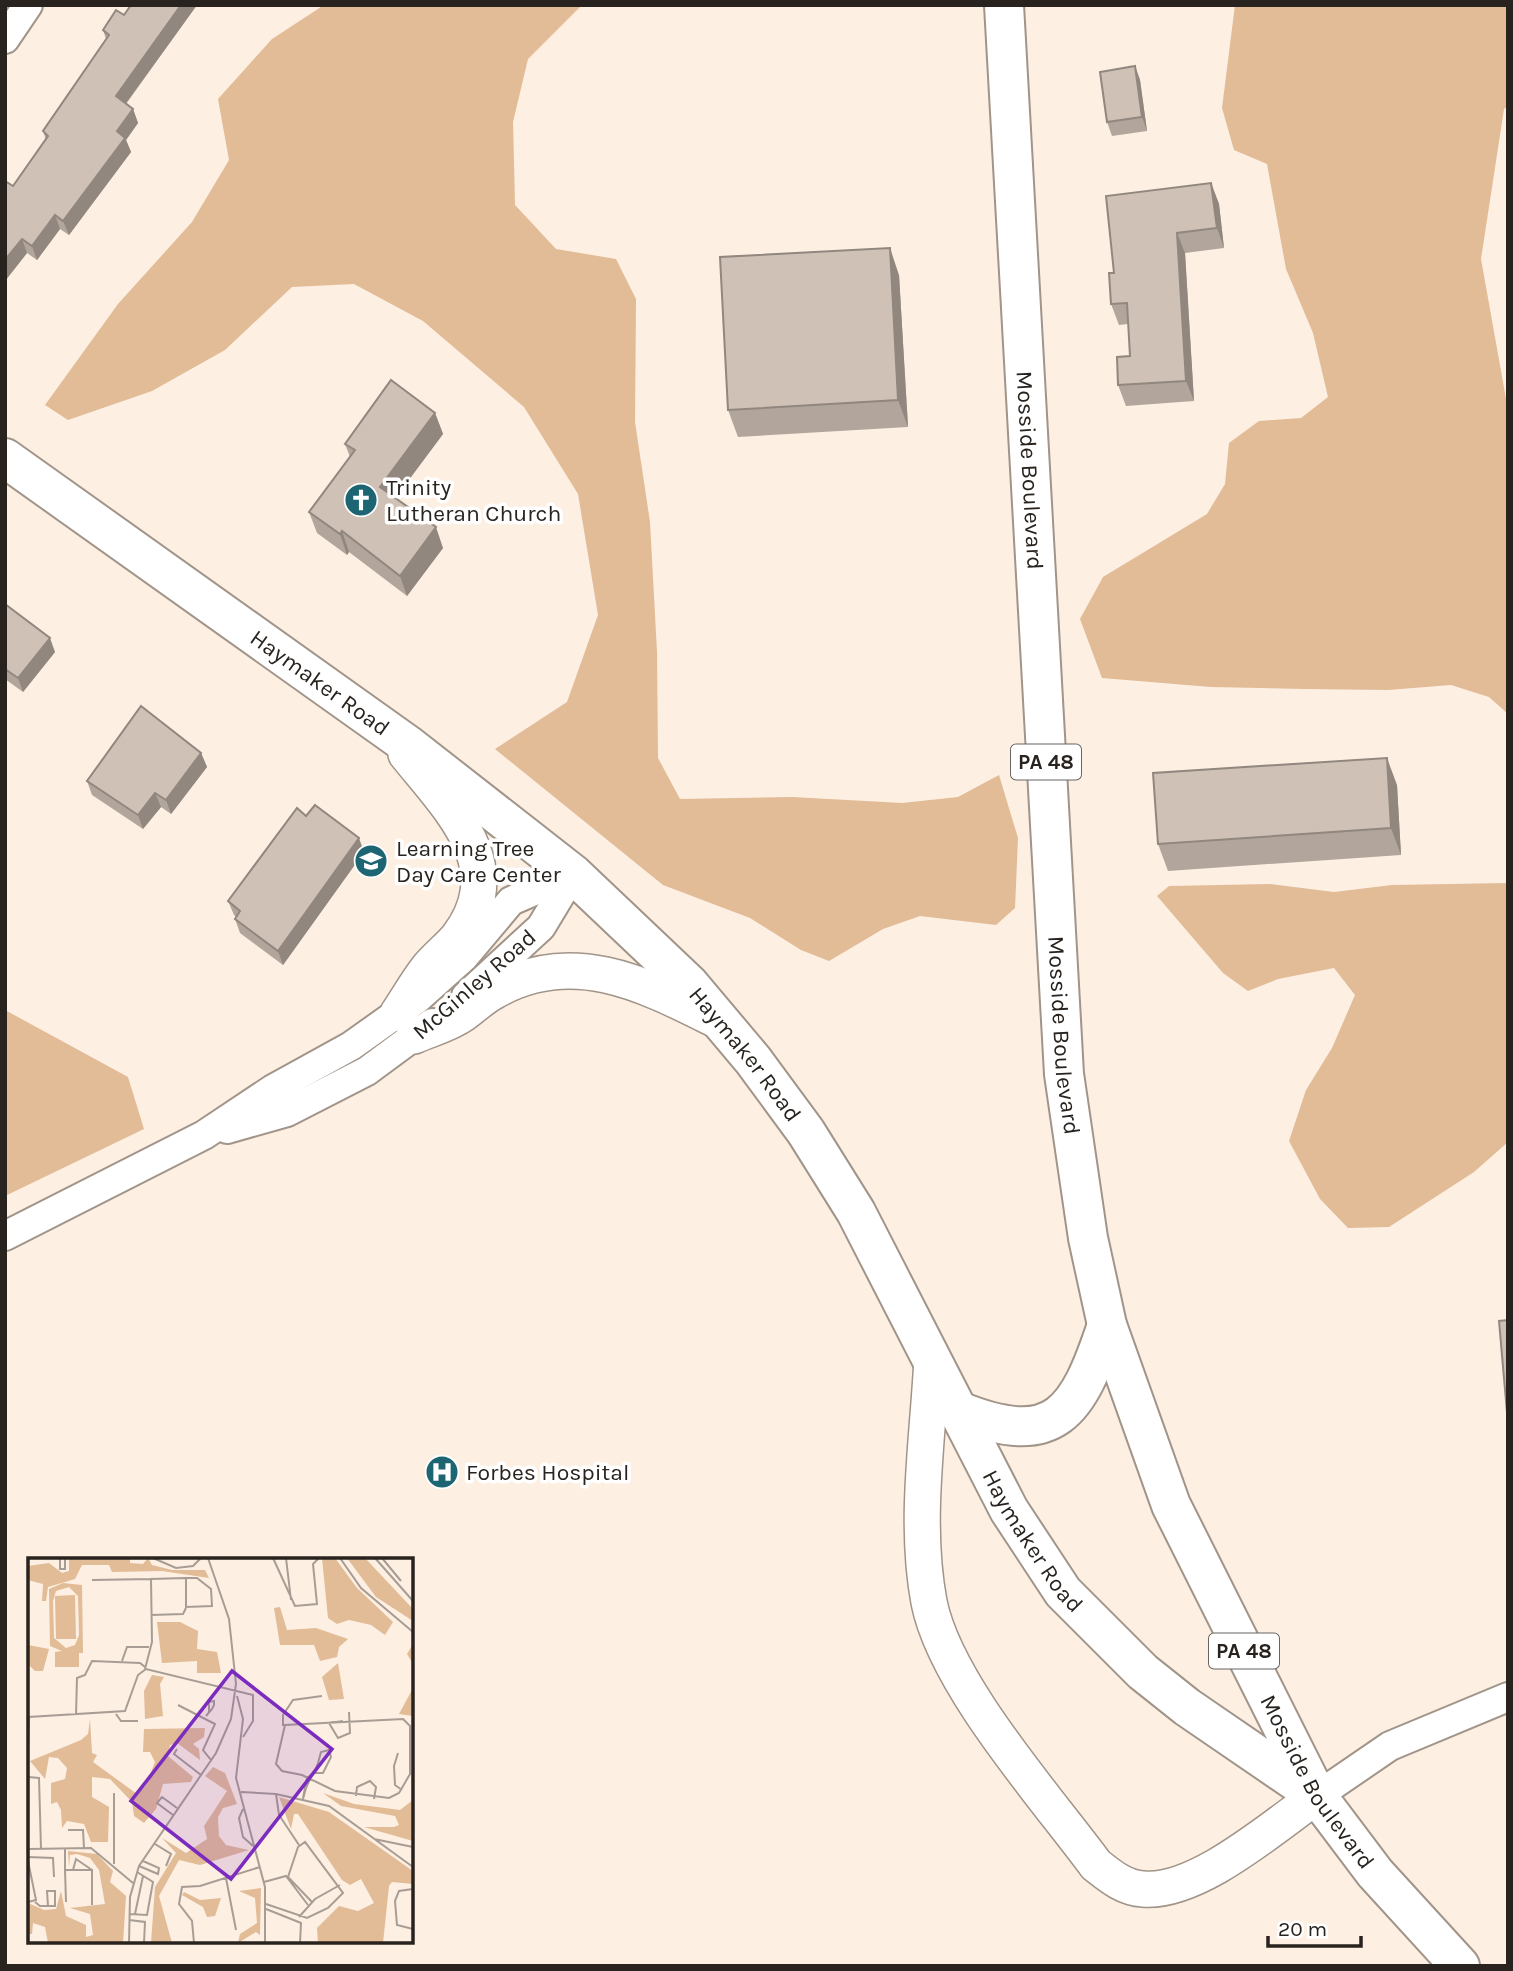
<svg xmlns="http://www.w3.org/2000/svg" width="1513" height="1971" font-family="Karla,sans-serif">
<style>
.green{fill:#e2bb97}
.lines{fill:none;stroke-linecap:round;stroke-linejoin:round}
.minor-casing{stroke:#a19489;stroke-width:32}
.tertiary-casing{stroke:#a19489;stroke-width:38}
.secondary-casing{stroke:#a19489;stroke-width:42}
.primary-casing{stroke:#a19489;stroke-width:42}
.minor{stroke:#fff;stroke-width:28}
.tertiary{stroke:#fff;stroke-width:35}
.secondary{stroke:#fff;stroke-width:38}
.primary{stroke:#fff;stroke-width:38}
.wall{fill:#b2a69c}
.shaded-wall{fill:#91877f}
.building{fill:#cfc1b5;stroke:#91877f;stroke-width:2}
.labels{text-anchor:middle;stroke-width:7;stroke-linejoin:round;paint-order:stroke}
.shield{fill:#fff;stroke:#686562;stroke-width:2}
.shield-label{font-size:21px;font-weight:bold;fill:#28231e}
.street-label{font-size:23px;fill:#28231e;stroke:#fff}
.poi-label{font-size:23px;fill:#28231e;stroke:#fff;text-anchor:start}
.inset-road{fill:none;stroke:#a89d94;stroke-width:2}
.view{fill:#7b2cbf;fill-opacity:0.15;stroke:#7b2cbf;stroke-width:3.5}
.inset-edge{fill:none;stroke:#28231e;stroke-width:3.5}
</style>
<rect width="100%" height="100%" fill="#fdefe2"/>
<!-- green -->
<g class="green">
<polygon points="324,5 582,5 528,59 513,122 515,205 556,249 616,259 636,299 635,422 650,522 657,652 658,758 680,799 792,797 902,803 958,797 999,775 1018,838 1015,908 996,925 920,916 883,929 829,961 801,950 750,918 663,885 495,749 567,702 598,615 578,494 524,407 423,321 354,284 292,287 225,350 152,391 68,420 45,405 118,304 192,222 229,160 218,99 272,39"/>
<polygon points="1235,5 1508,5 1508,106 1504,109 1481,259 1508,410 1508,714 1489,697 1451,685 1388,690 1305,689 1211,687 1102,678 1080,619 1103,577 1207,514 1225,484 1229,443 1259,421 1301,418 1328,397 1313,333 1286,269 1267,164 1234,150 1222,108"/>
<polygon points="1508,883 1508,1142 1474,1172 1389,1227 1348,1228 1320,1199 1289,1141 1306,1090 1332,1048 1355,995 1334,968 1278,979 1248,991 1223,973 1157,896 1169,886 1269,884 1334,892 1392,885"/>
<polygon points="5,1010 128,1077 144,1129 5,1196"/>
</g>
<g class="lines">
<defs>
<g id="minor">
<polyline points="5,39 28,5"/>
<polyline points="466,996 541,927 573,874"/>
<polyline points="227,1129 287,1112 367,1071 432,1023"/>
<polyline points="5,1236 204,1135 273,1089 351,1046 417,999 464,957 511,901 573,874"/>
<polyline points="1317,1796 1390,1746 1508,1697"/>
</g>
<g id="tertiary">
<path d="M 398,1013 C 408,998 417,982 428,968 C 437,957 449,948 458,937 C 512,866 449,808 406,754"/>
<path d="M 414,1036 C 430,1029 449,1024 463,1014 C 473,1007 482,998 493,992 C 573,945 648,986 720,1022"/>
<path d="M 932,1358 C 928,1438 914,1522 929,1602 C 945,1684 1045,1796 1096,1865 C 1110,1876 1124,1888 1143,1889 C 1197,1894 1274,1826 1317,1796"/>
</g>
<g id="secondary">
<path id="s1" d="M 5,458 L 408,745 L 573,874 L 689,984 L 753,1060 L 806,1132 L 856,1212 L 1009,1510 L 1063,1592 L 1143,1672 L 1187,1707 L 1317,1796"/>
</g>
<g id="primary">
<path id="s2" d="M 1004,5 L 1064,1074 L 1088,1238 L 1107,1325 L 1171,1505 L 1317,1796 L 1375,1873 L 1460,1966"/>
<path d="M 959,1411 C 1056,1450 1078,1412 1107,1325"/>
</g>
</defs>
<!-- minor casing -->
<use href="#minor" class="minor-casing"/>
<!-- tertiary casing -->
<use href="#tertiary" class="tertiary-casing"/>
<!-- secondary casing -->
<use href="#secondary" class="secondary-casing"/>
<!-- primary casing -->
<use href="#primary" class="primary-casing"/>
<!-- minor -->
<use href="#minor" class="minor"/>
<!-- tertiary -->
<use href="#tertiary" class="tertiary"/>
<!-- secondary -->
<use href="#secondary" class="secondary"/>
<!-- primary -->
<use href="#primary" class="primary"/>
</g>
<!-- wall -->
<g class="wall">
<polygon points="131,5 197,5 126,104 133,109 138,123 126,140 131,152 69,235 60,229 37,260 27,253 5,281 5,181 13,186 46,140 43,131 106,39 103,30 124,15"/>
<polygon points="1135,66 1140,80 1147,131 1112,136 1107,122"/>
<polygon points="1211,183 1219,204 1224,248 1185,253 1194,401 1126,406 1118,385 1130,356 1128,324 1119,325 1111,304 1114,273"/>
<polygon points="899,275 908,427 738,437 728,410"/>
<polygon points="435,413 443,434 395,498 443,548 407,596 349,552 347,555 317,533 309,512 350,457 345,444"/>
<polygon points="5,604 55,652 23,692 5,679"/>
<polygon points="201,753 207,767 171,814 161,807 143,829 92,795 87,781"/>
<polygon points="1397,785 1401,855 1168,871 1158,844"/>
<polygon points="306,816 364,852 283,965 240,933 235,919 236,917 234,915 228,901"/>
</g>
<!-- shaded-wall -->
<g class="shaded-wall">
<polygon points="181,5 197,5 121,110 116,96"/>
<polygon points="1135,66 1140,80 1147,131 1142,117"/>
<polygon points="133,109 138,123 126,140 131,152 69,235 63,221 117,131"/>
<polygon points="1211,183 1219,204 1224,248 1217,228"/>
<polygon points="55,215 60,229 37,260 32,246"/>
<polygon points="1177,233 1185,253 1194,401 1186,381"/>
<polygon points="22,239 27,253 5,281 5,260"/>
<polygon points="890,248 899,275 908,427 898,400"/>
<polygon points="435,413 443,434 388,508 380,487"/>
<polygon points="436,527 443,548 407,596 400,576"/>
<polygon points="342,531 349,552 347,555 340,534"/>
<polygon points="50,638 55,652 23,692 18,678"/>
<polygon points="201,753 207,767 171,814 166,800"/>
<polygon points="1387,758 1397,785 1401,855 1391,828"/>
<polygon points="155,793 161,807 143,829 138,815"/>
<polygon points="359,838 364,852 283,965 278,951"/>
</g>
<!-- building -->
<g class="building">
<polygon points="131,5 181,5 116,96 133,109 117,131 125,138 63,221 55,215 32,246 22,239 5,260 5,181 13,186 48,136 43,131 109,35 103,30 116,10 124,15"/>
<polygon points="1135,66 1142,117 1107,122 1100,72"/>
<polygon points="1211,183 1217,228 1177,233 1186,381 1118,385 1117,357 1130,356 1127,303 1111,304 1109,273 1114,273 1106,196"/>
<polygon points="890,248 898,400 728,410 720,257"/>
<polygon points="391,380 435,413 380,487 436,527 400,576 342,531 340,534 309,512 355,450 345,444"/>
<polygon points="5,604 50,638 18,678 5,669"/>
<polygon points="141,706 201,753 166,800 155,793 138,815 87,781"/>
<polygon points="1387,758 1391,828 1158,844 1153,773"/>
<polygon points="315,805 359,838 278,951 235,919 240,911 228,901 297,808 306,816"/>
<polygon points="1508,1320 1508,1424 1499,1321"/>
</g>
<!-- icons -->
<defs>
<symbol id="church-disc" viewBox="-11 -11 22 22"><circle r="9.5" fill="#1d6573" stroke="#fff"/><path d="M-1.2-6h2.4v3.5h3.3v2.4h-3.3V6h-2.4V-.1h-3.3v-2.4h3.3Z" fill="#fff"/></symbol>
<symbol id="school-disc" viewBox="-11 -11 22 22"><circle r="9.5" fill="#1d6573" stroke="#fff"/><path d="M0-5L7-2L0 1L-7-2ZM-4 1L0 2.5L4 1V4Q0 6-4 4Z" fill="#fff"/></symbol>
<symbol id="hospital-disc" viewBox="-11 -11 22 22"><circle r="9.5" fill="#1d6573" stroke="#fff"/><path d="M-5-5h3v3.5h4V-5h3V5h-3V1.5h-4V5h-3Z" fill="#fff"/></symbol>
</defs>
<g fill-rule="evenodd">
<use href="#church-disc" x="342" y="481" width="38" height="38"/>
<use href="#school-disc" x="352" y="842" width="38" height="38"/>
<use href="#hospital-disc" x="423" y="1453" width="38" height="38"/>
</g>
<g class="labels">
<!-- shield labels -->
<g class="shield">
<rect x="1011" y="744.5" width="70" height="35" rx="5"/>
<rect x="1209" y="1633.5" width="70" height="35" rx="5"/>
</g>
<g class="shield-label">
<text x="1046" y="769">PA 48</text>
<text x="1244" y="1658">PA 48</text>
</g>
<!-- street labels -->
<g class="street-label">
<text dy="8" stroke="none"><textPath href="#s2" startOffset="466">Mosside Boulevard</textPath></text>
<text dy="8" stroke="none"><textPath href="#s1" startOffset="387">Haymaker Road</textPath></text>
<text transform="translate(474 984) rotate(-41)" y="8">McGinley Road</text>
<text dy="8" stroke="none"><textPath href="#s2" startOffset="1032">Mosside Boulevard</textPath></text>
<text dy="8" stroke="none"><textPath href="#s1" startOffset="954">Haymaker Road</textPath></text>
<text dy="8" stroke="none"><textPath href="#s1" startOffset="1521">Haymaker Road</textPath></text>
<text dy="8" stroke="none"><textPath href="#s2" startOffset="1830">Mosside Boulevard</textPath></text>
</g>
<!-- poi labels -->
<g class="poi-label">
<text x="386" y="495">Trinity<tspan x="386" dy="26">Lutheran Church</tspan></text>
<text x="396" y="856">Learning Tree<tspan x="396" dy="26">Day Care Center</tspan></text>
<text x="466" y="1480">Forbes Hospital</text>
</g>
</g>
<!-- overview -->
<g transform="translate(28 1558)">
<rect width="385" height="385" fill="#fdefe2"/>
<path d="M 41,0 L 102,0 L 102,5 L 115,6 L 120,0 L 124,7 L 144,12 L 177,12 L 181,20 L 134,13 L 84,14 L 81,7 L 54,7 L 47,21 L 20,29 L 18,43 L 14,43 L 15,26 L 0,22 L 0,8 L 21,5 L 34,15 L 41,13 ZM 294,0 L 307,0 L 329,30 L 365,64 L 357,77 L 343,67 L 321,62 L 309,66 L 300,60 ZM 319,0 L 337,0 L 385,51 L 385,63 L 348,39 ZM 35,25 L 54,27 L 55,95 L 51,95 L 51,109 L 27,109 L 27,94 L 34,93 L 22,88 L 21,31 ZM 41,29 L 50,38 L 51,77 L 47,87 L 38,90 L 26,80 L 25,43 L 28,33 ZM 47,37 L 48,81 L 28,81 L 27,38 ZM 252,49 L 259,72 L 288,70 L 320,81 L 311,89 L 309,99 L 292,103 L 286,87 L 252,87 L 246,50 ZM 129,64 L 152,64 L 170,73 L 169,91 L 189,94 L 193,115 L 169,115 L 169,103 L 134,105 ZM 385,86 L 385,158 L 371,156 L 384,132 L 385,106 L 379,96 ZM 0,87 L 21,91 L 15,113 L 7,113 L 0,106 ZM 310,105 L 316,141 L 301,142 L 294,119 ZM 124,117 L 136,119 L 132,126 L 135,158 L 117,161 L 116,133 ZM 62,161 L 64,195 L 69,197 L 65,204 L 109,236 L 118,227 L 127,204 L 122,194 L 115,194 L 116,171 L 177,170 L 176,179 L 165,186 L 171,191 L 172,202 L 149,185 L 142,187 L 140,198 L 165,219 L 163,224 L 135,226 L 128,251 L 116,265 L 106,258 L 104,244 L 82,221 L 64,219 L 64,239 L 81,249 L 80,284 L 63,284 L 56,266 L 39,263 L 34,270 L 33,252 L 29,244 L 23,246 L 23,225 L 37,221 L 39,210 L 30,200 L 21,199 L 17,221 L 2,203 L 53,182 L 60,176 ZM 185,209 L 197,215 L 209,246 L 195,250 L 190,259 L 191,278 L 198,287 L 221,292 L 172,307 L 151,302 L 131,338 L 144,385 L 123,385 L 127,329 L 148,295 L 134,280 L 158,295 L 179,281 L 176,268 L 199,233 L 177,218 ZM 295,235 L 326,246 L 372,252 L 385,242 L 385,283 L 336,269 L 366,269 L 371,267 L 367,258 L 313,248 ZM 251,239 L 301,254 L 385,313 L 385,326 L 364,324 L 361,328 L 355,385 L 290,385 L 289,370 L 311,348 L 330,353 L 346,345 L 333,321 L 322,327 L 314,322 L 270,256 L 266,256 L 263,271 ZM 40,293 L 69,296 L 85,313 L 82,324 L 98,338 L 95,385 L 20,385 L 17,369 L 5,365 L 4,376 L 0,376 L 0,345 L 16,352 L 28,351 L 33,333 L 38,358 L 58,367 L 58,379 L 65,377 L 62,356 L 42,350 L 77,346 L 71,312 L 62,300 L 49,296 L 42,297 L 41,309 ZM 233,330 L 232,377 L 228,374 L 210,385 L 212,376 L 229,365 L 227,340 L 211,333 ZM 156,334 L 172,342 L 193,340 L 187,358 L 179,359 L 175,349 L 154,337 Z" fill="#e2bb97" fill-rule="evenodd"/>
<path class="inset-road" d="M 32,0 L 32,11 L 37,11 L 37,0M 125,0 L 148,10 L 165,8 L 173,0M 245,0 L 267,48 L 289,46 L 285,6 L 291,0M 258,0 L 263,42M 312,0 L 333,30 L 385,74M 347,0 L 385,43M 354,0 L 373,23M 64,22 L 123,21M 123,57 L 155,56 L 158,50M 94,103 L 99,89 L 121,89M 117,111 L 124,84 L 123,21 L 158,20 L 169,20 L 183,31 L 184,48 L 158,49 L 158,20M 209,138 L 215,161 L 208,220 L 237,329 L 237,385M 150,147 L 187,166 L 175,192 L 183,202M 88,156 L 93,163 L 110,163M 48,157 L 49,120 L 57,117 L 64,103 L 112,105 L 117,109M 178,158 L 184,151 L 186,147 L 186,143 L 181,144 L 181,154M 375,161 L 382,168 L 382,216 L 371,235 L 361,240 L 307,233 L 274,217 L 254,213 L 248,206 L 257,167 ZM 315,163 L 301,165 L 310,180 L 322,175 L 321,154M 255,168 L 255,157 L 265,142 L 294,138M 0,189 L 1,159 L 97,153 L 110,117 L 118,111 L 225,137 L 225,163 L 215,179M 149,191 L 146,196 L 173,217M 370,195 L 366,208 L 367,227 L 374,232M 0,219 L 11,220 L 13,291M 213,234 L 248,236 L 301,248 L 385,309M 248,236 L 251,257 L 271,287M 328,238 L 329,229 L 342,223 L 348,229 L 346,241M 275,240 L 279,220 L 286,215 L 295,215 L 303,199 L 301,192 L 293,194 L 290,205 L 286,215 L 282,221 L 278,230 L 275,241M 215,251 L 211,260 L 215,279 L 225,288M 145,257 L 129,245 L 134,239 L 149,250M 40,272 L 55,272 L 56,290M 346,281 L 385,289M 127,286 L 143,296 L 138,308M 37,290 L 37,312 L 64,312 L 64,347M 0,291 L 63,290 L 105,325M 0,299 L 25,300 L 26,319M 0,303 L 8,342 L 0,344M 86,306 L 86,235M 111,308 L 130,316 L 131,310 L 115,303M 37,312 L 38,344M 45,312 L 48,301 L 64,312M 198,320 L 208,372M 236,324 L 258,318 L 280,347M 385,331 L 371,333 L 367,343 L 369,367 L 385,371M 7,344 L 12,348 L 27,348 L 27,333 L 19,333 L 20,348M 238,346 L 279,360 L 300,350 L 315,335 L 277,284 L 270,289 L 260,319 L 284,344M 238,351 L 273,365 L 272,385M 101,356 L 119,357 L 125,324 L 109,314M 107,356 L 115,318M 271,359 L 287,341 L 312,327M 101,362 L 117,364 L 116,385M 101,385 L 102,339 L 111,308 L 188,195 L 203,161 L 208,126 L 201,61 L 180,0M 166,385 L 164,363 L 151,346 L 154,329 L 172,328 L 232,309"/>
<path class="view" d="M 204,113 L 304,191 L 203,321 L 103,243 Z"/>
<rect width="385" height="385" class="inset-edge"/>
</g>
<!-- border -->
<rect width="1513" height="1971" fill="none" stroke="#28231e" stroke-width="14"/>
<!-- scale -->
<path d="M1268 1936v10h93v-10" fill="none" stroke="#28231e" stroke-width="3.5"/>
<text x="1278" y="1936" font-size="21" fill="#28231e" stroke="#ffffff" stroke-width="5" paint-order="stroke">20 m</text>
</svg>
